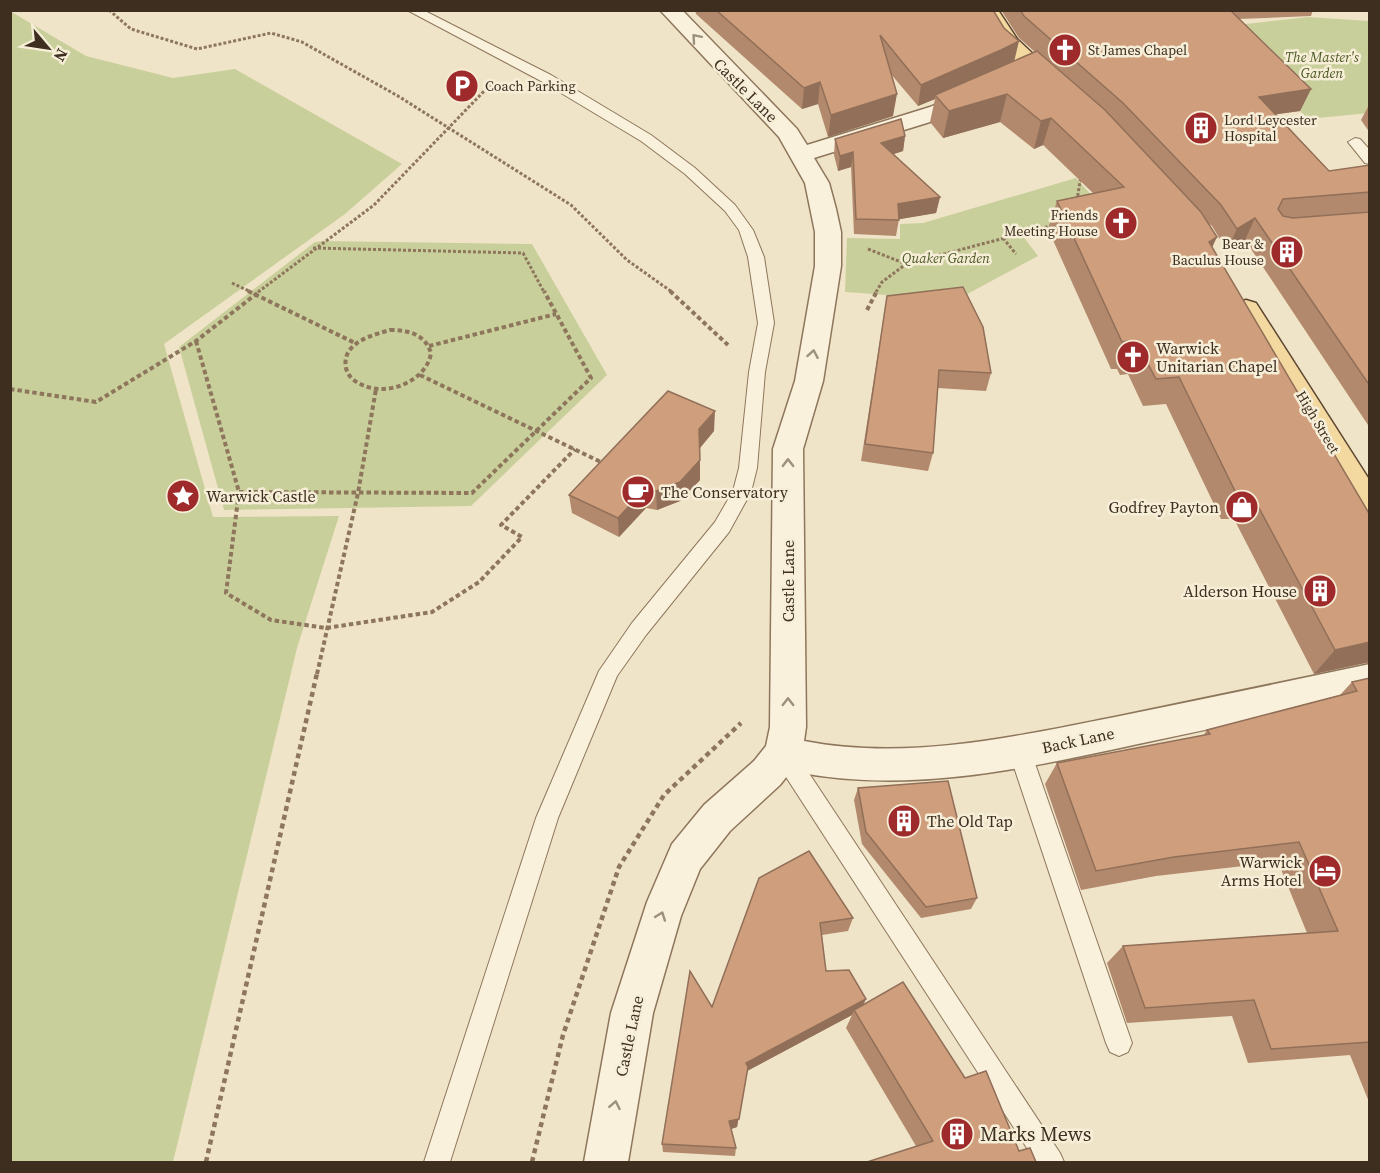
<svg xmlns="http://www.w3.org/2000/svg" width="1380" height="1173" font-family="'Source Serif 4',serif">
<style>
.green{fill:#c9cf9b}
.lines{fill:none;stroke-linecap:round;stroke-linejoin:round}
.service-casing{stroke:#8d765c;stroke-width:2}
.minor-casing{stroke:#8d765c;stroke-width:3}
.primary-casing{stroke:#5b4430;stroke-width:3}
.path-far2{stroke:#8d765c;stroke-width:3;stroke-dasharray:3 2;stroke-linecap:butt}
.path-far1{stroke:#8d765c;stroke-width:4;stroke-dasharray:4.5 3;stroke-linecap:butt}
.path{stroke:#8d765c;stroke-width:4.5;stroke-dasharray:5 4;stroke-linecap:butt}
.service{fill:#faf1dc;fill-rule:evenodd}
.minor{fill:#faf1dc;fill-rule:evenodd}
.primary{fill:#f3d9a0;fill-rule:evenodd}
.wall{fill:#b2896c}
.shaded-wall{fill:#916f58}
.building{fill:#cf9f7d;stroke:#916f58;stroke-width:1.5}
.oneway{stroke:#9c907e}
.labels{text-anchor:middle;stroke-width:5;stroke-linejoin:round;paint-order:stroke}
.far-poi-label{font-size:14px;fill:#3d2e20;stroke:#f7eed8;text-anchor:start}
.far-park-label{font-size:14px;font-style:italic;fill:#4d5a26;stroke:#f7eed8}
.far-street-label{font-size:14px;fill:#3d2e20;stroke:#f7eed8}
.street-label{font-size:16px;fill:#3d2e20;stroke:#f7eed8}
.poi-label{font-size:16px;fill:#3d2e20;stroke:#f7eed8;text-anchor:start}
.near-poi-label{font-size:20px;fill:#3d2e20;stroke:#f7eed8;text-anchor:start}
</style>
<rect width="100%" height="100%" fill="#f0e4c8"/>
<!-- green -->
<g class="green">
<polygon points="10,11 86,56 173,78 235,69 402,164 345,214 164,344 213,517 339,516 297,648 173,1162 11,1162"/>
<polygon points="1308,17 1369,21 1369,113 1308,119 1270,81 1210,28"/>
<polygon points="1076,178 1103,208 1121,213 1022,235 1038,256 956,300 845,292 847,238 900,239 900,224 923,223"/>
<polygon points="323,241 532,244 607,375 471,506 224,510 179,347 315,242"/>
</g>
<g class="lines">
<defs>
<g id="service">
<polygon points="407,10 423,10 551,75 651,135 695,168 735,205 753,230 764,257 774,323 765,372 757,468 751,492 729,532 646,635 617,676 558,818 450,1162 424,1162 536,818 599,671 632,623 715,522 733,491 739,468 749,372 758,323 748,257 739,230 725,211 685,174 641,141 541,81"/>
<polygon points="1355,138 1360,139 1370,150 1370,164 1365,163 1348,142"/>
<polygon points="1020,742 1028,745 1031,752 1132,1043 1128,1052 1119,1056 1110,1052 1106,1043 1009,752 1012,745"/>
<polygon points="783,743 791,746 1060,1153 1064,1162 1036,1162 775,760 772,753 775,746"/>
</g>
<path id="minor" d="M 660,10 L 682,10 L 797,129 L 807,145 L 930,107 L 966,91 L 982,91 L 985,96 L 982,101 L 946,117 L 814,158 L 829,183 L 836,209 L 841,232 L 841,266 L 823,381 L 803,449 L 806,727 L 804,741 C 907,761 1013,737 1115,717 C 1200,700 1285,682 1370,664 L 1370,694 C 1292,711 1215,728 1138,744 C 1023,769 908,795 791,771 L 780,785 L 730,831 L 700,869 L 681,916 L 653,1013 L 628,1162 L 584,1162 L 611,1013 L 647,902 L 672,844 L 704,805 L 754,761 L 766,746 L 770,727 L 773,449 L 795,381 L 815,266 L 815,232 L 805,183 L 779,137 Z"/>
<g id="primary">
<polygon points="977,10 998,10 1017,39 1063,82 1066,87 1063,92 1047,92 1001,48"/>
<polygon points="1246,300 1256,303 1370,481 1370,520 1359,516 1232,309 1236,303"/>
</g>
</defs>
<!-- service casing -->
<use href="#service" class="service-casing"/>
<!-- minor casing -->
<use href="#minor" class="minor-casing"/>
<!-- primary casing -->
<use href="#primary" class="primary-casing"/>
<!-- path-far2 -->
<g class="path-far2">
<polyline points="109,10 131,29 197,49 271,33 302,42 398,96 571,205 627,260 672,292"/>
<polyline points="1077,201 1080,181 1085,180"/>
<polyline points="1003,238 1016,254"/>
<polyline points="313,248 523,253 544,292"/>
<polyline points="868,249 906,264"/>
<polyline points="232,283 251,292"/>
<polyline points="258,292 374,205 491,84"/>
<polyline points="876,292 882,282 906,264 1054,225"/>
</g>
<!-- path-far1 -->
<g class="path-far1">
<polyline points="248,291 355,343"/>
<polyline points="670,291 728,345"/>
<polyline points="867,310 877,291"/>
<path d="M 390,330 C 408,330 425,334 431,353 C 427,380 390,396 365,386 C 356,383 348,377 346,368 C 341,343 372,335 390,330 Z"/>
<polyline points="196,341 239,492 226,593 271,620 326,628 432,612 479,582 522,537 501,525 575,449"/>
<polyline points="429,346 556,314"/>
<polyline points="420,375 605,464"/>
<polyline points="10,389 96,402 196,341 260,291"/>
<polyline points="239,492 472,493 591,378 544,291"/>
<polyline points="317,674 358,493 376,389"/>
</g>
<!-- path -->
<g class="path">
<polyline points="206,1162 317,673"/>
<polyline points="532,1162 563,1035 619,867 664,795 741,723"/>
</g>
<!-- service -->
<use href="#service" class="service"/>
<!-- minor -->
<use href="#minor" class="minor"/>
<!-- primary -->
<use href="#primary" class="primary"/>
</g>
<!-- wall -->
<g class="wall">
<polygon points="695,10 993,10 1014,61 1035,52 1019,38 1001,10 1313,10 1311,16 1239,19 1311,89 1300,111 1276,114 1329,171 1370,165 1370,428 1245,240 1227,251 1212,226 1208,223 1212,247 1370,662 1314,674 1234,519 1221,519 1166,404 1143,406 1128,374 1120,375 1117,369 1111,369 1048,229 1057,201 1093,193 1043,145 1034,149 1000,122 943,138 930,122 935,99 918,106 890,73 893,116 828,137 818,104 802,109 696,14"/>
<polygon points="1370,103 1370,133 1361,120"/>
<polygon points="905,136 903,151 893,154 940,197 936,213 899,219 896,236 854,234 851,167 838,171 834,155 835,139"/>
<polygon points="884,315 991,373 986,391 938,388 933,453 928,471 861,461"/>
<polygon points="714,431 700,448 700,480 680,501 657,510 646,508 619,537 572,513 569,495"/>
<polygon points="1370,678 1370,1102 1369,1102 1350,1055 1248,1063 1232,1016 1127,1023 1107,963 1123,946 1307,933 1278,862 1156,876 1081,890 1045,784 1057,763 1203,736 1207,730 1340,695 1352,682"/>
<polygon points="858,788 977,898 971,909 921,918 862,844 854,800"/>
<polygon points="759,878 853,918 848,931 822,935 826,971 864,1004 965,1078 1019,1151 1036,1162 916,1146 846,1028 852,1015 747,1071 737,1127 731,1129 736,1148 735,1156 663,1152 662,1144"/>
</g>
<!-- shaded-wall -->
<g class="shaded-wall">
<polygon points="1019,41 1014,62 935,95 935,99 918,106 921,85"/>
<polygon points="820,82 818,104 802,109 804,88"/>
<polygon points="1311,89 1300,111 1250,118 1259,97"/>
<polygon points="897,94 893,116 828,137 831,115"/>
<polygon points="1007,94 1000,122 943,138 949,111"/>
<polygon points="1051,118 1043,145 1034,149 1041,121"/>
<polygon points="905,136 903,151 879,159 881,143"/>
<polygon points="853,152 851,167 838,171 840,156"/>
<polygon points="940,197 936,213 895,220 898,204"/>
<polygon points="1255,218 1245,240 1227,251 1237,229"/>
<polygon points="1217,237 1204,265 1209,242"/>
<polygon points="715,411 714,431 699,449 699,429"/>
<polygon points="700,460 700,480 680,501 657,510 656,491"/>
<polygon points="645,489 646,508 619,537 618,518"/>
<polygon points="1370,642 1370,662 1314,674 1335,650"/>
<polygon points="866,999 861,1010 854,1010 852,1015 747,1071 737,1127 728,1130 729,1121 746,1063"/>
</g>
<!-- building -->
<g class="building">
<polygon points="716,10 993,10 1004,28 1019,41 1001,50 921,85 880,35 897,94 831,115 820,82 804,88"/>
<polygon points="1020,10 1230,10 1311,89 1259,97 1329,171 1370,165 1370,192 1283,199 1278,209 1283,216 1293,218 1370,212 1370,386 1255,218 1237,229 1221,205 1123,103 1024,16"/>
<polygon points="1037,51 1105,110 1201,212 1217,237 1209,242 1370,515 1370,642 1335,650 1251,493 1236,493 1179,377 1156,379 1139,347 1131,348 1128,341 1122,342 1057,201 1124,187 1051,118 1041,121 1007,94 949,111 935,95"/>
<polygon points="901,119 905,136 881,143 940,197 898,204 899,220 856,219 853,152 840,156 835,139"/>
<polygon points="963,287 983,327 991,373 939,370 933,453 865,444 887,296"/>
<polygon points="668,391 715,411 699,429 700,460 680,482 656,491 645,489 618,518 569,495"/>
<polygon points="1370,678 1370,1042 1271,1049 1254,1000 1145,1008 1123,946 1338,931 1299,842 1174,857 1096,871 1057,763 1210,734 1207,730 1357,691 1352,682"/>
<polygon points="948,781 977,898 926,907 866,832 858,788"/>
<polygon points="809,851 853,918 820,923 826,971 849,970 866,999 746,1063 748,1067 739,1119 729,1121 736,1148 662,1144 690,971 712,1007 759,878"/>
<polygon points="903,982 965,1078 986,1071 1019,1151 1030,1148 1036,1162 867,1162 933,1141 854,1010"/>
</g>
<!-- one-way arrows -->
<defs><path id="oneway-chevron" d="M-2-3.5L2.5 0L-2 3.5" fill="none" stroke-width="1.6" stroke-linecap="round" stroke-linejoin="round" transform="scale(1.5)"/></defs>
<g class="oneway">
<use href="#oneway-chevron" transform="translate(696 38) rotate(-131)"/>
<use href="#oneway-chevron" transform="translate(813 354) rotate(-80)"/>
<use href="#oneway-chevron" transform="translate(788 463) rotate(-91)"/>
<use href="#oneway-chevron" transform="translate(788 702) rotate(-90)"/>
<use href="#oneway-chevron" transform="translate(661 916) rotate(-70)"/>
<use href="#oneway-chevron" transform="translate(615 1105) rotate(-79)"/>
</g>
<!-- icons -->
<defs>
<symbol id="church-disc" viewBox="-11 -11 22 22"><circle r="9.5" fill="#9e2a2b" stroke="#f7eed8"/><path d="M-1.2-6h2.4v3.5h3.3v2.4h-3.3V6h-2.4V-.1h-3.3v-2.4h3.3Z" fill="#fff"/></symbol>
<symbol id="parking-disc" viewBox="-11 -11 22 22"><circle r="9.5" fill="#9e2a2b" stroke="#f7eed8"/><path d="M-3.5-5.5H1a3.5 3.5 0 0 1 0 7H-1V5.5H-3.5ZM-1-3.4V-.6H.8a1.4 1.4 0 0 0 0-2.8Z" fill="#fff"/></symbol>
<symbol id="building-disc" viewBox="-11 -11 22 22"><circle r="9.5" fill="#9e2a2b" stroke="#f7eed8"/><path d="M-4-6H4V6H1V3H-1V6H-4ZM-2.5-4.3h1.7v1.8h-1.7ZM.8-4.3h1.7v1.8H.8ZM-2.5-1h1.7V.8h-1.7ZM.8-1h1.7V.8H.8Z" fill="#fff"/></symbol>
<symbol id="cafe-disc" viewBox="-11 -11 22 22"><circle r="9.5" fill="#9e2a2b" stroke="#f7eed8"/><path d="M-5.5-4.5H6V0H3Q3 3.5 0 3.5H-2.5Q-5.5 3.5-5.5 0ZM3-3.2v2h1.7v-2ZM-6 4.5H4V6H-6Z" fill="#fff"/></symbol>
<symbol id="sight-disc" viewBox="-11 -11 22 22"><circle r="9.5" fill="#9e2a2b" stroke="#f7eed8"/><path d="M0-6L1.8-2.2L6-1.7L2.9 1.2L3.7 5.4L0 3.3L-3.7 5.4L-2.9 1.2L-6-1.7L-1.8-2.2Z" fill="#fff"/></symbol>
<symbol id="shop-disc" viewBox="-11 -11 22 22"><circle r="9.5" fill="#9e2a2b" stroke="#f7eed8"/><path d="M-5-2.5h2.3a2.7 3.5 0 0 1 5.4 0H5L5.5 6h-11ZM-1.5-2.5h3a1.5 2.3 0 0 0-3 0Z" fill="#fff"/></symbol>
<symbol id="hotel-disc" viewBox="-11 -11 22 22"><circle r="9.5" fill="#9e2a2b" stroke="#f7eed8"/><path d="M-6-4.5h1.5V1H6V5H4.5V3h-9V5H-6ZM-4 0a1.8 1.8 0 1 1 3.6 0ZM.5 0V-2.5h3Q6-2.5 6 0Z" fill="#fff"/></symbol>
</defs>
<g fill-rule="evenodd">
<use href="#church-disc" x="1046" y="31" width="38" height="38"/>
<use href="#parking-disc" x="443" y="67" width="38" height="38"/>
<use href="#building-disc" x="1182" y="109" width="38" height="38"/>
<use href="#church-disc" x="1102" y="204" width="38" height="38"/>
<use href="#building-disc" x="1268" y="233" width="38" height="38"/>
<use href="#church-disc" x="1114" y="338" width="38" height="38"/>
<use href="#cafe-disc" x="619" y="473" width="38" height="38"/>
<use href="#sight-disc" x="164" y="477" width="38" height="38"/>
<use href="#shop-disc" x="1223" y="488" width="38" height="38"/>
<use href="#building-disc" x="1301" y="572" width="38" height="38"/>
<use href="#building-disc" x="885" y="802" width="38" height="38"/>
<use href="#hotel-disc" x="1306" y="852" width="38" height="38"/>
<use href="#building-disc" x="938" y="1115" width="38" height="38"/>
</g>
<g class="labels">
<!-- far-poi labels -->
<g class="far-poi-label">
<text x="1088" y="55">St James Chapel</text>
<text x="485" y="91">Coach Parking</text>
<text x="1224" y="125">Lord Leycester<tspan x="1224" dy="16">Hospital</tspan></text>
<text x="1098" y="220" text-anchor="end">Friends<tspan x="1098" dy="16">Meeting House</tspan></text>
<text x="1264" y="249" text-anchor="end">Bear &amp;<tspan x="1264" dy="16">Baculus House</tspan></text>
</g>
<!-- far-park labels -->
<g class="far-park-label">
<text x="1322" y="62">The Master's<tspan x="1322" dy="16">Garden</tspan></text>
<text x="946" y="263">Quaker Garden</text>
</g>
<!-- far-street labels -->
<g class="far-street-label">
<text transform="translate(1318 422) rotate(59)" y="5">High Street</text>
</g>
<!-- street labels -->
<g class="street-label">
<text transform="translate(746 90) rotate(45)" y="6">Castle Lane</text>
<text transform="translate(788 581) rotate(-90)" y="6">Castle Lane</text>
<text transform="translate(1078 740) rotate(-12)" y="6">Back Lane</text>
<text transform="translate(629 1036) rotate(-78)" y="6">Castle Lane</text>
</g>
<!-- poi labels -->
<g class="poi-label">
<text x="1156" y="354">Warwick<tspan x="1156" dy="18">Unitarian Chapel</tspan></text>
<text x="661" y="498">The Conservatory</text>
<text x="206" y="502">Warwick Castle</text>
<text x="1219" y="513" text-anchor="end">Godfrey Payton</text>
<text x="1297" y="597" text-anchor="end">Alderson House</text>
<text x="927" y="827">The Old Tap</text>
<text x="1302" y="868" text-anchor="end">Warwick<tspan x="1302" dy="18">Arms Hotel</tspan></text>
</g>
<!-- near-poi labels -->
<g class="near-poi-label">
<text x="980" y="1141">Marks Mews</text>
</g>
</g>
<!-- border -->
<rect width="1380" height="1173" fill="none" stroke="#3d2e20" stroke-width="24"/>
<!-- north arrow -->
<g transform="translate(48 48) rotate(119)" stroke="#f7eed8" stroke-width="4.5" paint-order="stroke">
<path d="M0-4.5L10 22L0 15L-10 22Z" fill="#3d2e20"/>
<text y="-9" font-size="16" font-weight="bold" text-anchor="middle" fill="#3d2e20">N</text>
</g>
</svg>
